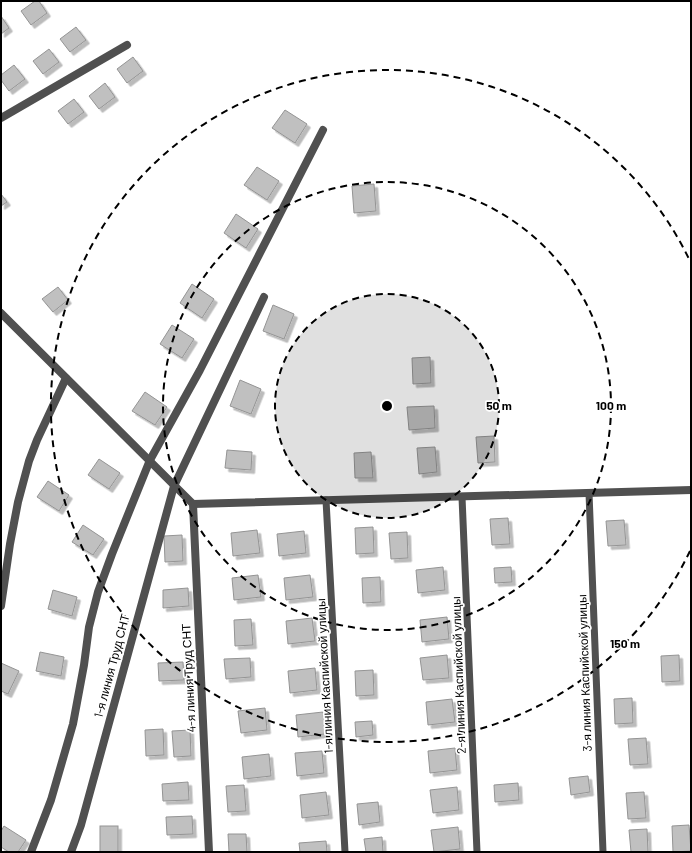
<svg xmlns="http://www.w3.org/2000/svg" width="692" height="853" font-family="Barlow,sans-serif">
<style>
.building{fill:#c0c0c0;stroke:#949494;filter:url(#shadow)}
.lines{fill:none;stroke-linecap:round;stroke-linejoin:round}
.lane{stroke:#505050;stroke-width:7}
.street{stroke:#505050;stroke-width:8}
.ring{fill:none;stroke:#000;stroke-width:2;stroke-dasharray:7 5}
.labels{text-anchor:middle;stroke-width:3.5;stroke-linejoin:round;paint-order:stroke}
.street-label{font-size:12px;fill:#000;stroke:#fff}
.centre{fill:#000;stroke:#fff;stroke-width:2}
.ring-label{font-size:12px;text-anchor:middle;font-weight:bold;fill:#000;stroke:#fff;stroke-width:3.5;stroke-linejoin:round;paint-order:stroke}
</style>
<defs>
<filter id="shadow"><feDropShadow dx="3.5" dy="3.5" stdDeviation="0" flood-color="#0004"/></filter>
</defs>
<rect width="100%" height="100%" fill="#fff"/>
<!-- building -->
<g class="building">
<polygon points="35,1 39,1 47,13 31,25 21,11"/>
<polygon points="1,16 9,28 1,34"/>
<polygon points="76,27 86,40 70,52 60,39"/>
<polygon points="49,49 59,62 43,74 33,61"/>
<polygon points="133,57 143,71 127,83 117,69"/>
<polygon points="14,65 25,79 9,91 1,80 1,75"/>
<polygon points="105,83 115,97 99,109 89,96"/>
<polygon points="74,99 84,112 68,124 58,111"/>
<polygon points="285,110 307,124 295,143 272,128"/>
<polygon points="257,167 279,181 267,200 244,185"/>
<polygon points="374,184 376,211 354,213 352,186"/>
<polygon points="1,194 7,202 1,206"/>
<polygon points="236,214 258,229 246,248 224,233"/>
<polygon points="192,284 214,299 202,318 180,303"/>
<polygon points="58,287 68,300 53,312 42,299"/>
<polygon points="273,305 294,314 284,339 263,331"/>
<polygon points="172,325 194,339 182,358 160,344"/>
<polygon points="430,357 431,383 413,384 412,358"/>
<polygon points="240,380 261,389 251,414 230,406"/>
<polygon points="145,392 167,407 155,425 132,411"/>
<polygon points="434,406 435,428 409,430 407,407"/>
<polygon points="494,436 495,462 478,463 476,437"/>
<polygon points="435,447 437,472 419,474 417,448"/>
<polygon points="227,450 252,452 251,470 225,468"/>
<polygon points="371,452 373,478 355,478 354,453"/>
<polygon points="99,459 120,473 109,489 88,475"/>
<polygon points="48,481 69,495 59,511 37,497"/>
<polygon points="508,518 510,544 492,545 490,519"/>
<polygon points="624,520 626,545 608,546 606,521"/>
<polygon points="83,525 104,539 93,555 72,542"/>
<polygon points="373,527 374,553 356,554 355,528"/>
<polygon points="257,530 260,553 233,556 231,533"/>
<polygon points="304,531 306,553 279,556 277,534"/>
<polygon points="407,532 408,558 391,559 389,533"/>
<polygon points="182,535 183,561 165,562 164,536"/>
<polygon points="443,567 445,590 418,593 416,570"/>
<polygon points="511,567 512,582 495,583 494,568"/>
<polygon points="258,575 261,597 234,600 232,578"/>
<polygon points="310,575 313,597 286,600 284,578"/>
<polygon points="380,577 381,602 363,603 362,578"/>
<polygon points="188,588 189,606 163,608 163,590"/>
<polygon points="53,590 77,597 72,616 48,609"/>
<polygon points="447,617 449,639 422,642 420,620"/>
<polygon points="312,618 315,641 288,644 286,621"/>
<polygon points="251,619 253,645 235,646 234,620"/>
<polygon points="40,652 64,657 61,676 36,671"/>
<polygon points="447,655 449,678 423,680 420,658"/>
<polygon points="679,655 680,681 662,682 661,656"/>
<polygon points="250,658 251,677 226,679 224,659"/>
<polygon points="183,662 184,680 159,681 158,663"/>
<polygon points="1,663 19,671 8,694 1,691"/>
<polygon points="315,668 317,690 290,693 288,671"/>
<polygon points="373,670 374,695 356,696 355,671"/>
<polygon points="632,698 633,723 615,724 614,699"/>
<polygon points="452,699 455,722 428,725 426,702"/>
<polygon points="265,708 267,730 241,733 238,711"/>
<polygon points="323,712 325,734 298,737 296,715"/>
<polygon points="372,721 373,735 356,737 355,722"/>
<polygon points="163,729 164,755 146,756 145,730"/>
<polygon points="190,730 191,756 174,757 172,731"/>
<polygon points="646,738 648,764 630,765 628,739"/>
<polygon points="455,748 457,770 430,773 428,751"/>
<polygon points="322,751 324,773 297,776 295,753"/>
<polygon points="269,754 271,776 244,779 242,757"/>
<polygon points="588,776 590,792 571,795 569,778"/>
<polygon points="188,782 189,800 163,801 162,784"/>
<polygon points="518,783 519,800 495,802 494,785"/>
<polygon points="244,785 246,811 228,812 226,786"/>
<polygon points="457,787 459,810 433,813 430,790"/>
<polygon points="326,792 329,815 302,818 300,795"/>
<polygon points="644,792 646,818 628,819 626,793"/>
<polygon points="378,802 380,822 359,825 357,804"/>
<polygon points="192,816 193,834 167,835 166,817"/>
<polygon points="689,825 691,851 673,852 672,826"/>
<polygon points="4,826 26,840 18,852 9,852 1,847 1,831"/>
<rect x="100" y="826" width="18" height="26"/>
<polygon points="458,827 460,849 434,852 431,830"/>
<polygon points="647,829 648,852 631,852 629,830"/>
<polygon points="228,834 246,834 247,852 229,852"/>
<polygon points="382,837 383,852 366,852 364,839"/>
<polygon points="326,841 327,852 300,852 299,843"/>
</g>
<g class="lines">
<!-- lane -->
<g class="lane">
<polyline points="589,493 603,852"/>
<polyline points="462,497 477,852"/>
<polyline points="326,500 345,852"/>
</g>
<!-- street -->
<g class="street">
<polyline points="1,118 127,45"/>
<polyline points="1,313 193,504 691,490"/>
<polyline points="193,504 209,852"/>
<polyline points="1,606 10,544 18,502 29,461 37,440 66,378"/>
<polyline points="31,852 51,800 73,724 84,665 89,627 98,592 112,554 150,460 200,370 323,130"/>
<polyline points="71,852 81,825 174,486 264,297"/>
</g>
</g>
<!-- distance rings -->
<circle cx="387" cy="406" r="112" fill="#000" fill-opacity=".12"/>
<g class="ring">
<circle cx="387" cy="406" r="112"/>
<circle cx="387" cy="406" r="224"/>
<path d="M690 551A336 336 0 1 1 690 261"/>
</g>
<g class="labels">
<!-- street labels -->
<g class="street-label">
<text transform="translate(112 666) rotate(-75)" y="4">1-я линия Труд СНТ</text>
<text transform="translate(585 673) rotate(-92)" y="4">3-я линия Каспийской улицы</text>
<text transform="translate(459 675) rotate(-92)" y="4">2-я линия Каспийской улицы</text>
<text transform="translate(325 676) rotate(-93)" y="4">1-я линия Каспийской улицы</text>
<text transform="translate(189 678) rotate(-93)" y="4">4-я линия Труд СНТ</text>
</g>
</g>
<circle cx="387" cy="406" r="6" class="centre"/>
<g class="ring-label">
<text x="499" y="410">50 m</text>
<text x="611" y="410">100 m</text>
<text x="625" y="648">150 m</text>
</g>
<!-- border -->
<rect width="692" height="853" fill="none" stroke="#000000" stroke-width="4"/>
</svg>
